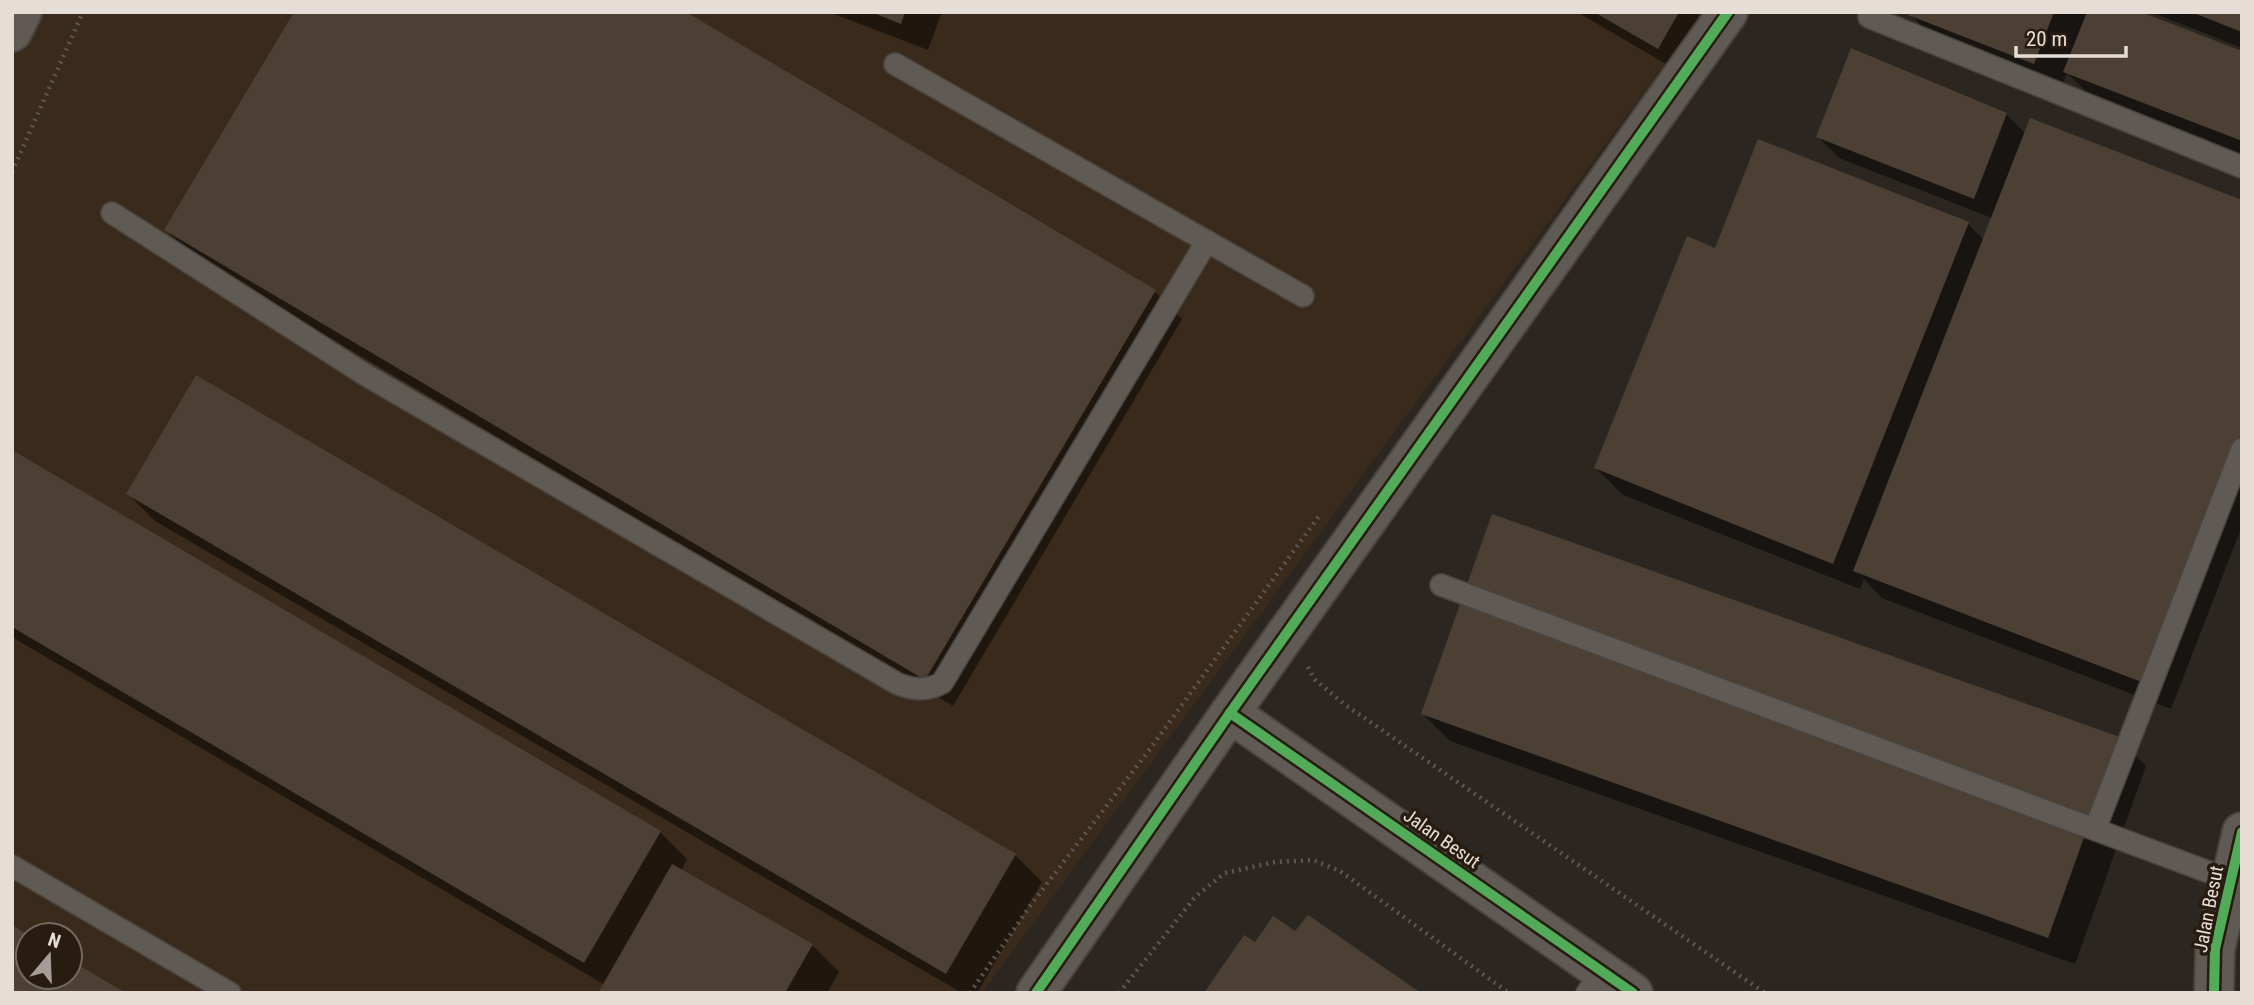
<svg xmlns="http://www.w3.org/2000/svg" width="2254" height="1005" font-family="'Roboto Condensed',sans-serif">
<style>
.built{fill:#3a2a1c;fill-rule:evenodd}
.shadow{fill:#0007}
.building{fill:#4c4034}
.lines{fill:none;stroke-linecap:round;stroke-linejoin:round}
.lane-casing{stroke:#4a443f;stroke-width:24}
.street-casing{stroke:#4a443f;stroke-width:42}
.secondary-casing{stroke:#4a443f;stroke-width:42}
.path{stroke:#5c5753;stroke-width:4.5;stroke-dasharray:2 5;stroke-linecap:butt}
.lane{stroke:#605a55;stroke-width:21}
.street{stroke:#605a55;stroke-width:38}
.secondary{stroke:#605a55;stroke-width:38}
.cycleway-casing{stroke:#281c11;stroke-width:15}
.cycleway{stroke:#51ab58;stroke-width:10}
.labels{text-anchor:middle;stroke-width:7;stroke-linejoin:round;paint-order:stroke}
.street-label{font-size:19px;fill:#e6ddd6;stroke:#281c11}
</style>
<rect width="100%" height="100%" fill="#2c2620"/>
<!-- built -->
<path class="built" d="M 12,12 L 1703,12 L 982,993 L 12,993 ZM 28,935 L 70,935 L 70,977 L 28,977 Z"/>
<!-- shadow -->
<g class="shadow">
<polygon points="682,12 1155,292 1182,319 953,706 193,257 166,230"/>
<polygon points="829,12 942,12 928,50"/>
<polygon points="1577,12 1722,12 1685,75"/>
<polygon points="1911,12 2136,12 2242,53 2242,157 2093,98 2067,73 2061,89 1937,41 1910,14"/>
<polygon points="2151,12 2242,12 2242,48"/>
<polygon points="2006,114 2025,133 2242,202 2242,526 2171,709 1882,598 1864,579 1860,589 1623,495 1596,468 1716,250 1968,224 1984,240 1992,218 1839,158 1818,137"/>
<polygon points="12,452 660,832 687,859 681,871 812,945 839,972 827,993 600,993 605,985 12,637"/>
<polygon points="128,494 1015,855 1042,882 977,993 962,993 155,521"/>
<polygon points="1423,714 2119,739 2146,766 2075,964 1450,741"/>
</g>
<!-- building -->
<g class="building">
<polygon points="294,12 686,12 1156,290 925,680 164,230"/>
<polygon points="871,12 905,12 901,24"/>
<polygon points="1594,12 1679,12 1658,49"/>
<polygon points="1909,12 2054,12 2034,64 1908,15"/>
<polygon points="2087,12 2141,12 2242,51 2242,141 2063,72"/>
<polygon points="2191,12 2242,12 2242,32"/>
<polygon points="1851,48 2007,113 1974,199 1816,137"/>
<polygon points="2030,118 2242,200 2242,431 2144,683 1853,571"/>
<polygon points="1758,139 1969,222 1833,564 1594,468 1687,236 1715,248"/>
<polygon points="196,375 1016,854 946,974 126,494"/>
<polygon points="12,450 661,831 584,963 12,627"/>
<polygon points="1492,514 2120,737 2048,938 1421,714"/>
<polygon points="672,864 813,944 785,993 598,993"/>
<polygon points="1308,915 1421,993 1204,993 1244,935 1255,942 1273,916 1295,931"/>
<polygon points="12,925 28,935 28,977 70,977 70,960 126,993 12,993"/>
</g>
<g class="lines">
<defs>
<g id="lane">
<polyline points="1869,17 2242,167"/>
<polyline points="895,64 1303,296"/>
<path d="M 112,213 L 364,374 L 898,684 C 914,690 927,691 942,683 L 1207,241"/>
<polyline points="1441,585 2230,880"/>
<polyline points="2095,829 2242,449"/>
<polyline points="12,866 230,993"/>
<polyline points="1587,993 1603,971"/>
</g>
<g id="street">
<polyline points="1230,713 1633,993"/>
<polyline points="1036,993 1230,713 1728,12"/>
<polyline points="2214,993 2215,949 2242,832"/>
</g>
<polyline id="secondary" points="12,32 22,12"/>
</defs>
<!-- lane casing -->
<use href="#lane" class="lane-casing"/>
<!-- street casing -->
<use href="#street" class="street-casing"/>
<!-- secondary casing -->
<use href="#secondary" class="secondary-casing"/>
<!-- path -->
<g class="path">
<polyline points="12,172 83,12"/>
<polyline points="1308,667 1314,679 1344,704 1765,993"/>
<polyline points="970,993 1030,906 1150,749 1319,516"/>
<polyline points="1119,993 1196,896 1225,873 1275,862 1313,860 1340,871 1509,993"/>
</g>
<!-- lane -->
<use href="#lane" class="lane"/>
<!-- street -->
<use href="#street" class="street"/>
<!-- secondary -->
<use href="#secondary" class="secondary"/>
<defs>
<g id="cycleway">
<polyline points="1230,713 1633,993"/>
<polyline points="1036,993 1230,713 1728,12"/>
<polyline points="2214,993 2215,949 2242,832"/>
</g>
</defs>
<!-- cycleway casing -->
<use href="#cycleway" class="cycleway-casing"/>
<!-- cycleway -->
<use href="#cycleway" class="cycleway"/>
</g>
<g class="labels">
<!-- street labels -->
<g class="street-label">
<text transform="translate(1442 838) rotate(35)" y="7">Jalan Besut</text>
<text transform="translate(2208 909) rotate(-79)" y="7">Jalan Besut</text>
</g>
</g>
<!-- border -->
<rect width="2254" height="1005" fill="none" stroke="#e6ddd6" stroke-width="28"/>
<!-- north arrow -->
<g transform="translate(49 956) rotate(19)"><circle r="33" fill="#281c11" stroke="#746960" stroke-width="2"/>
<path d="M0-5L12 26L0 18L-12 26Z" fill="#a59d96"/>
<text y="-10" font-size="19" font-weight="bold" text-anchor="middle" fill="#e6ddd6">N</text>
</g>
<!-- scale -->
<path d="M2016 46v10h110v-10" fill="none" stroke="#e6ddd6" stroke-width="3.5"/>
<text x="2026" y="46" font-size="21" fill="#e6ddd6" stroke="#281c11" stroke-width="5" paint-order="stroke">20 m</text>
</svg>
